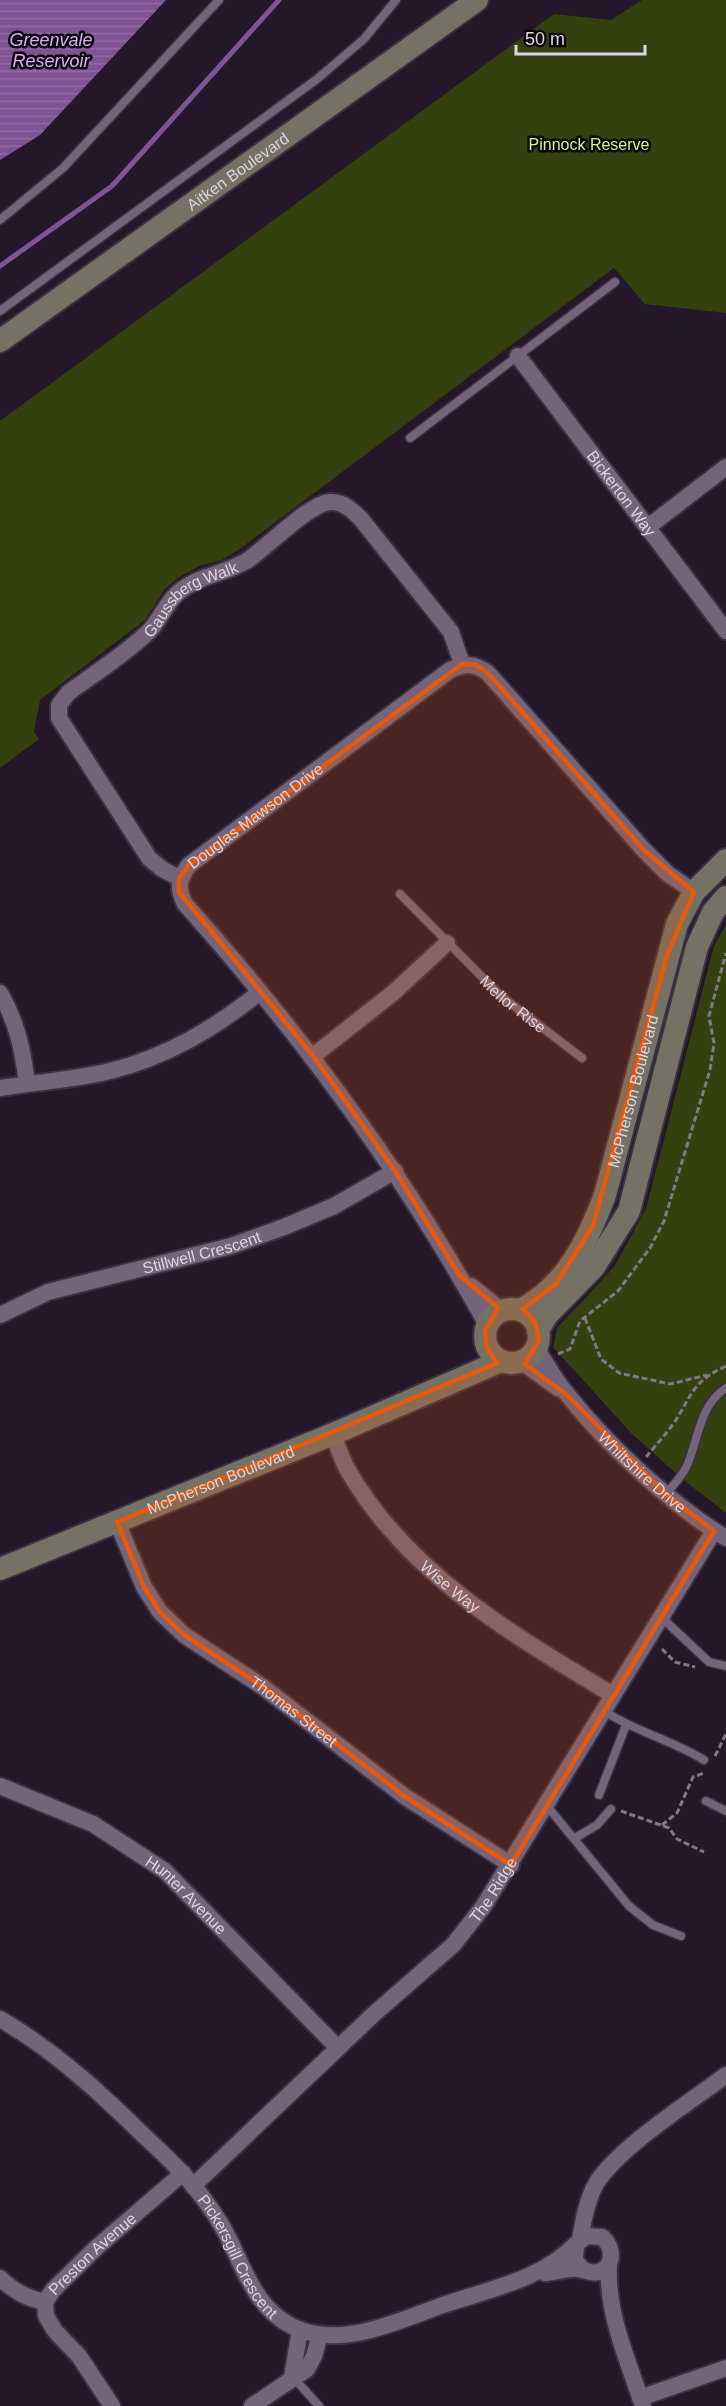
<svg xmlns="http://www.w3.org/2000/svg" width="726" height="2406" font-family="Helvetica,sans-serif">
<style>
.park{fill:#34400e}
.water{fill:url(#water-rules)}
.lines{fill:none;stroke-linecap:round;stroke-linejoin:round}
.stream{stroke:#7f5494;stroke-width:5}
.lane-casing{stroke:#3a3140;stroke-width:11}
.street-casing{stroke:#3a3140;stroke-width:20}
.secondary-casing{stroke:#3a3140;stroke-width:26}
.path{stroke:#827888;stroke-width:3;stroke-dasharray:6 3;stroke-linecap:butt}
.lane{stroke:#73647b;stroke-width:8}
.street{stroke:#73647b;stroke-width:16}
.secondary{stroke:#757164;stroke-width:22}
.marked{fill:#e8590c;fill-opacity:0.2;stroke:#e8590c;stroke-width:4.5;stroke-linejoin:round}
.labels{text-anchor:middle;stroke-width:5;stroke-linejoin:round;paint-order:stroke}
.park-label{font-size:16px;fill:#d5f387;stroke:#0a050c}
.street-label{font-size:16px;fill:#ddd5e2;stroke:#0a050c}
.water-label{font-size:18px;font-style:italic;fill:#dcadf4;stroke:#0a050c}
</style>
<defs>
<pattern id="water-rules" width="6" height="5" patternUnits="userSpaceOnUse" patternTransform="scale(1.5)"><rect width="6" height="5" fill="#7f5494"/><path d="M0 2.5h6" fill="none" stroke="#916ca3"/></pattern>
</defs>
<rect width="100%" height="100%" fill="#231729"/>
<!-- park -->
<g class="park">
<polygon points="642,0 726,0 726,313 645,304 614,268 241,548 222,560 199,566 179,577 164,590 145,620 40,700 34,732 39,739 0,768 0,421 554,14 611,20"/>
<polygon points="726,925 726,1513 680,1477 632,1434 553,1347 557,1328 614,1267 646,1209 714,946"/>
</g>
<!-- water -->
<polygon class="water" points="0,0 166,0 40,135 0,160"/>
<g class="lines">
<!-- stream -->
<polyline class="stream" points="0,266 112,186 279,0"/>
<defs>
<g id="lane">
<polyline points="0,220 63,168 219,0"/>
<polyline points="0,311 317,79 364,39 396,0"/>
<polyline points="410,438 615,282"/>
<path id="s1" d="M 400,894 L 501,996 L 582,1058"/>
<path d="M 666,1494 C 674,1484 684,1475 688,1463 C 699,1436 700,1405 726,1388"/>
<polyline points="661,1617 709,1662 726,1666"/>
<path d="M 604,1711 C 636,1732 672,1740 704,1760"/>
<polyline points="599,1795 626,1725"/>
<polyline points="706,1801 726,1811"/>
<polyline points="547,1806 629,1906 653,1925 681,1936"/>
<polyline points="575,1838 597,1825 611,1809"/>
<polyline points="293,2377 319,2406"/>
</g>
<g id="street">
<path id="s2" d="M 518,356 L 726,631"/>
<polyline points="648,527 726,467"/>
<path id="s3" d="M 179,878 L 162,869 L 149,858 L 59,718 L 59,705 L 68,693 C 94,674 122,656 145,635 C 160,623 164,604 179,592 C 199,575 226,574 248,560 C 268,546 309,504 330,502 C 343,501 353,511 361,519 L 451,632 L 462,664"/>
<path d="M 0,993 C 17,1022 23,1050 27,1084"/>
<polyline points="313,1056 393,993 447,943"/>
<path d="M 0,1088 C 37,1082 74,1080 110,1071 C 167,1057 215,1028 260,992"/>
<polyline points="471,1286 502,1311"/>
<path id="s4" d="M 0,1315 L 48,1292 L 231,1246 L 284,1227 L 334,1206 L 395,1171"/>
<path id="s5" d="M 487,1325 C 403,1172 301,1034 185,904 C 177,888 178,880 189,865 L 450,670 C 466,663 474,663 488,673 L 644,850 L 667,873 L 694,892"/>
<path id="s6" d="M 536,1348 C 546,1363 555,1380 567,1394 C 606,1444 672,1505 726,1538"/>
<polyline points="522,1362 558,1388"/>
<path id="s7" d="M 333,1434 C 338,1447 342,1461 349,1472 C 408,1574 516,1637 613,1695"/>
<path id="s8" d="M 117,1522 L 144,1587 L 160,1612 L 184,1635 L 263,1687 L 404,1796 L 511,1865"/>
<path id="s9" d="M 0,1786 L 93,1824 L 165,1871 L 338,2048"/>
<path id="s10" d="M 0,2019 C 52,2049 95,2088 138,2130 C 156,2147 176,2165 192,2184 C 207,2202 220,2220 230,2241 C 247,2277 260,2315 301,2330 C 348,2347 402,2319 446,2304 C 491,2289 542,2279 576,2244"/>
<path id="s11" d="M 193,2186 L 375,2013 L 453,1945 L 483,1907 L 714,1531"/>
<path d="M 580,2240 C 583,2221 587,2199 597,2182 C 622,2145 689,2103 726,2075"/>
<path d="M 609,2264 C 606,2313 628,2360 643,2406"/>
<path d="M 545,2273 C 556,2272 568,2268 579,2269 C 586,2270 591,2274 598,2272 C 615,2267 614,2247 602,2237 L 587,2236 L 576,2244 L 575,2260 L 582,2269"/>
<path d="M 0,2278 C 14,2291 26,2298 45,2302"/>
<polyline points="292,2377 300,2330"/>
<polyline points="640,2398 726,2368"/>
<path id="s12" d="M 112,2406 L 79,2356 L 55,2331 L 46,2316 L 45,2302 L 53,2290 L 96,2248 L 183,2173"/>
<polyline points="252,2406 307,2369 314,2356 320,2335"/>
</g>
<g id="secondary">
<path id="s13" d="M 0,341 L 477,0"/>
<circle cx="512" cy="1336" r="27"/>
<path id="s14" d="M 520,1310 C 566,1287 588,1240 605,1195 L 677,924 L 694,892 L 726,860"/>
<polyline points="538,1330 548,1314 594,1267 629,1211 697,947 713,912 726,897"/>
<path id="s15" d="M 0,1569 L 333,1434 L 501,1361"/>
</g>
</defs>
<!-- lane casing -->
<use href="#lane" class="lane-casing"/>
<!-- street casing -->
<use href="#street" class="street-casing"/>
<!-- secondary casing -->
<use href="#secondary" class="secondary-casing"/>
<!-- path -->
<g class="path">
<polyline points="585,1318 601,1359 619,1373 670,1384 707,1375"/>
<polyline points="558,1354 570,1349 580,1321 618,1291 650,1248 664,1221 710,1070 714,1043 709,1016 726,953"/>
<path d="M 646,1457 C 656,1445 667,1433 676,1420 C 693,1392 694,1381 726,1366"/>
<polyline points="662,1649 675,1662 695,1667"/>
<polyline points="715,1756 726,1734"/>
<polyline points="621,1811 669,1828 677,1839 704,1852"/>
<polyline points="662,1825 677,1813 693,1777 704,1773"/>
</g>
<!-- lane -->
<use href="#lane" class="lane"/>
<!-- street -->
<use href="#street" class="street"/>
<!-- secondary -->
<use href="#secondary" class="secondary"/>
</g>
<!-- marked area -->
<path class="marked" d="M 462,664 L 476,665 L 488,673 L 644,850 L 694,892 L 667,956 L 593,1226 L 556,1284 L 523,1309 L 535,1322 L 539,1340 L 525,1364 L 566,1394 L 666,1494 L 714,1531 L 511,1865 L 404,1796 L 263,1687 L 184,1635 L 160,1612 L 144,1587 L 117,1522 L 497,1363 L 487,1348 L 485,1331 L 498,1308 L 459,1275 L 395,1171 L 313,1056 L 179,892 L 179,878 L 189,865 Z"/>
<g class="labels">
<!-- park labels -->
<g class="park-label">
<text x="589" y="150">Pinnock Reserve</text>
</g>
<!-- street labels -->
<g class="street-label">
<text dy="6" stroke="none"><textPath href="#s13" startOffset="292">Aitken Boulevard</textPath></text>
<text dy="6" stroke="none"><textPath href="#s2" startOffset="172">Bickerton Way</textPath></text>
<text dy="6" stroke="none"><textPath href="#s3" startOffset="387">Gaussberg Walk</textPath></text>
<text dy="6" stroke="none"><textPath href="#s5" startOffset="644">Douglas Mawson Drive</textPath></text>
<text dy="6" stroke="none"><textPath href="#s1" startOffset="158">Mellor Rise</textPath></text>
<text dy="6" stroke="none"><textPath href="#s14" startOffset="254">McPherson Boulevard</textPath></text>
<text dy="6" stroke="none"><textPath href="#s4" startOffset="212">Stillwell Crescent</textPath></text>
<text dy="6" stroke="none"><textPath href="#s6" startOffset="164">Whiltshire Drive</textPath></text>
<text dy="6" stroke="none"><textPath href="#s15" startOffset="238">McPherson Boulevard</textPath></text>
<text dy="6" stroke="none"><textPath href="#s7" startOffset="195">Wise Way</textPath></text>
<text dy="6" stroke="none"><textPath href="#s8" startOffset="267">Thomas Street</textPath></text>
<text dy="6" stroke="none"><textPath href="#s11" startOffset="423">The Ridge</textPath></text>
<text dy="6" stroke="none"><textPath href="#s9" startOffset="218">Hunter Avenue</textPath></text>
<text dy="6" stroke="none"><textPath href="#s12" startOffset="194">Preston Avenue</textPath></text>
<text dy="6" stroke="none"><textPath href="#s10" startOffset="340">Pickersgill Crescent</textPath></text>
</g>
<!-- water labels -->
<g class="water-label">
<text x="51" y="46">Greenvale<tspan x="51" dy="21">Reservoir</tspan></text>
</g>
</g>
<!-- scale -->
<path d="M516 45v9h129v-9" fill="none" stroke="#ddd5e2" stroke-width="3"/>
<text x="525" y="45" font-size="18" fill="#ddd5e2" stroke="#0a050c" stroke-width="4.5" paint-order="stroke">50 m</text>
</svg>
